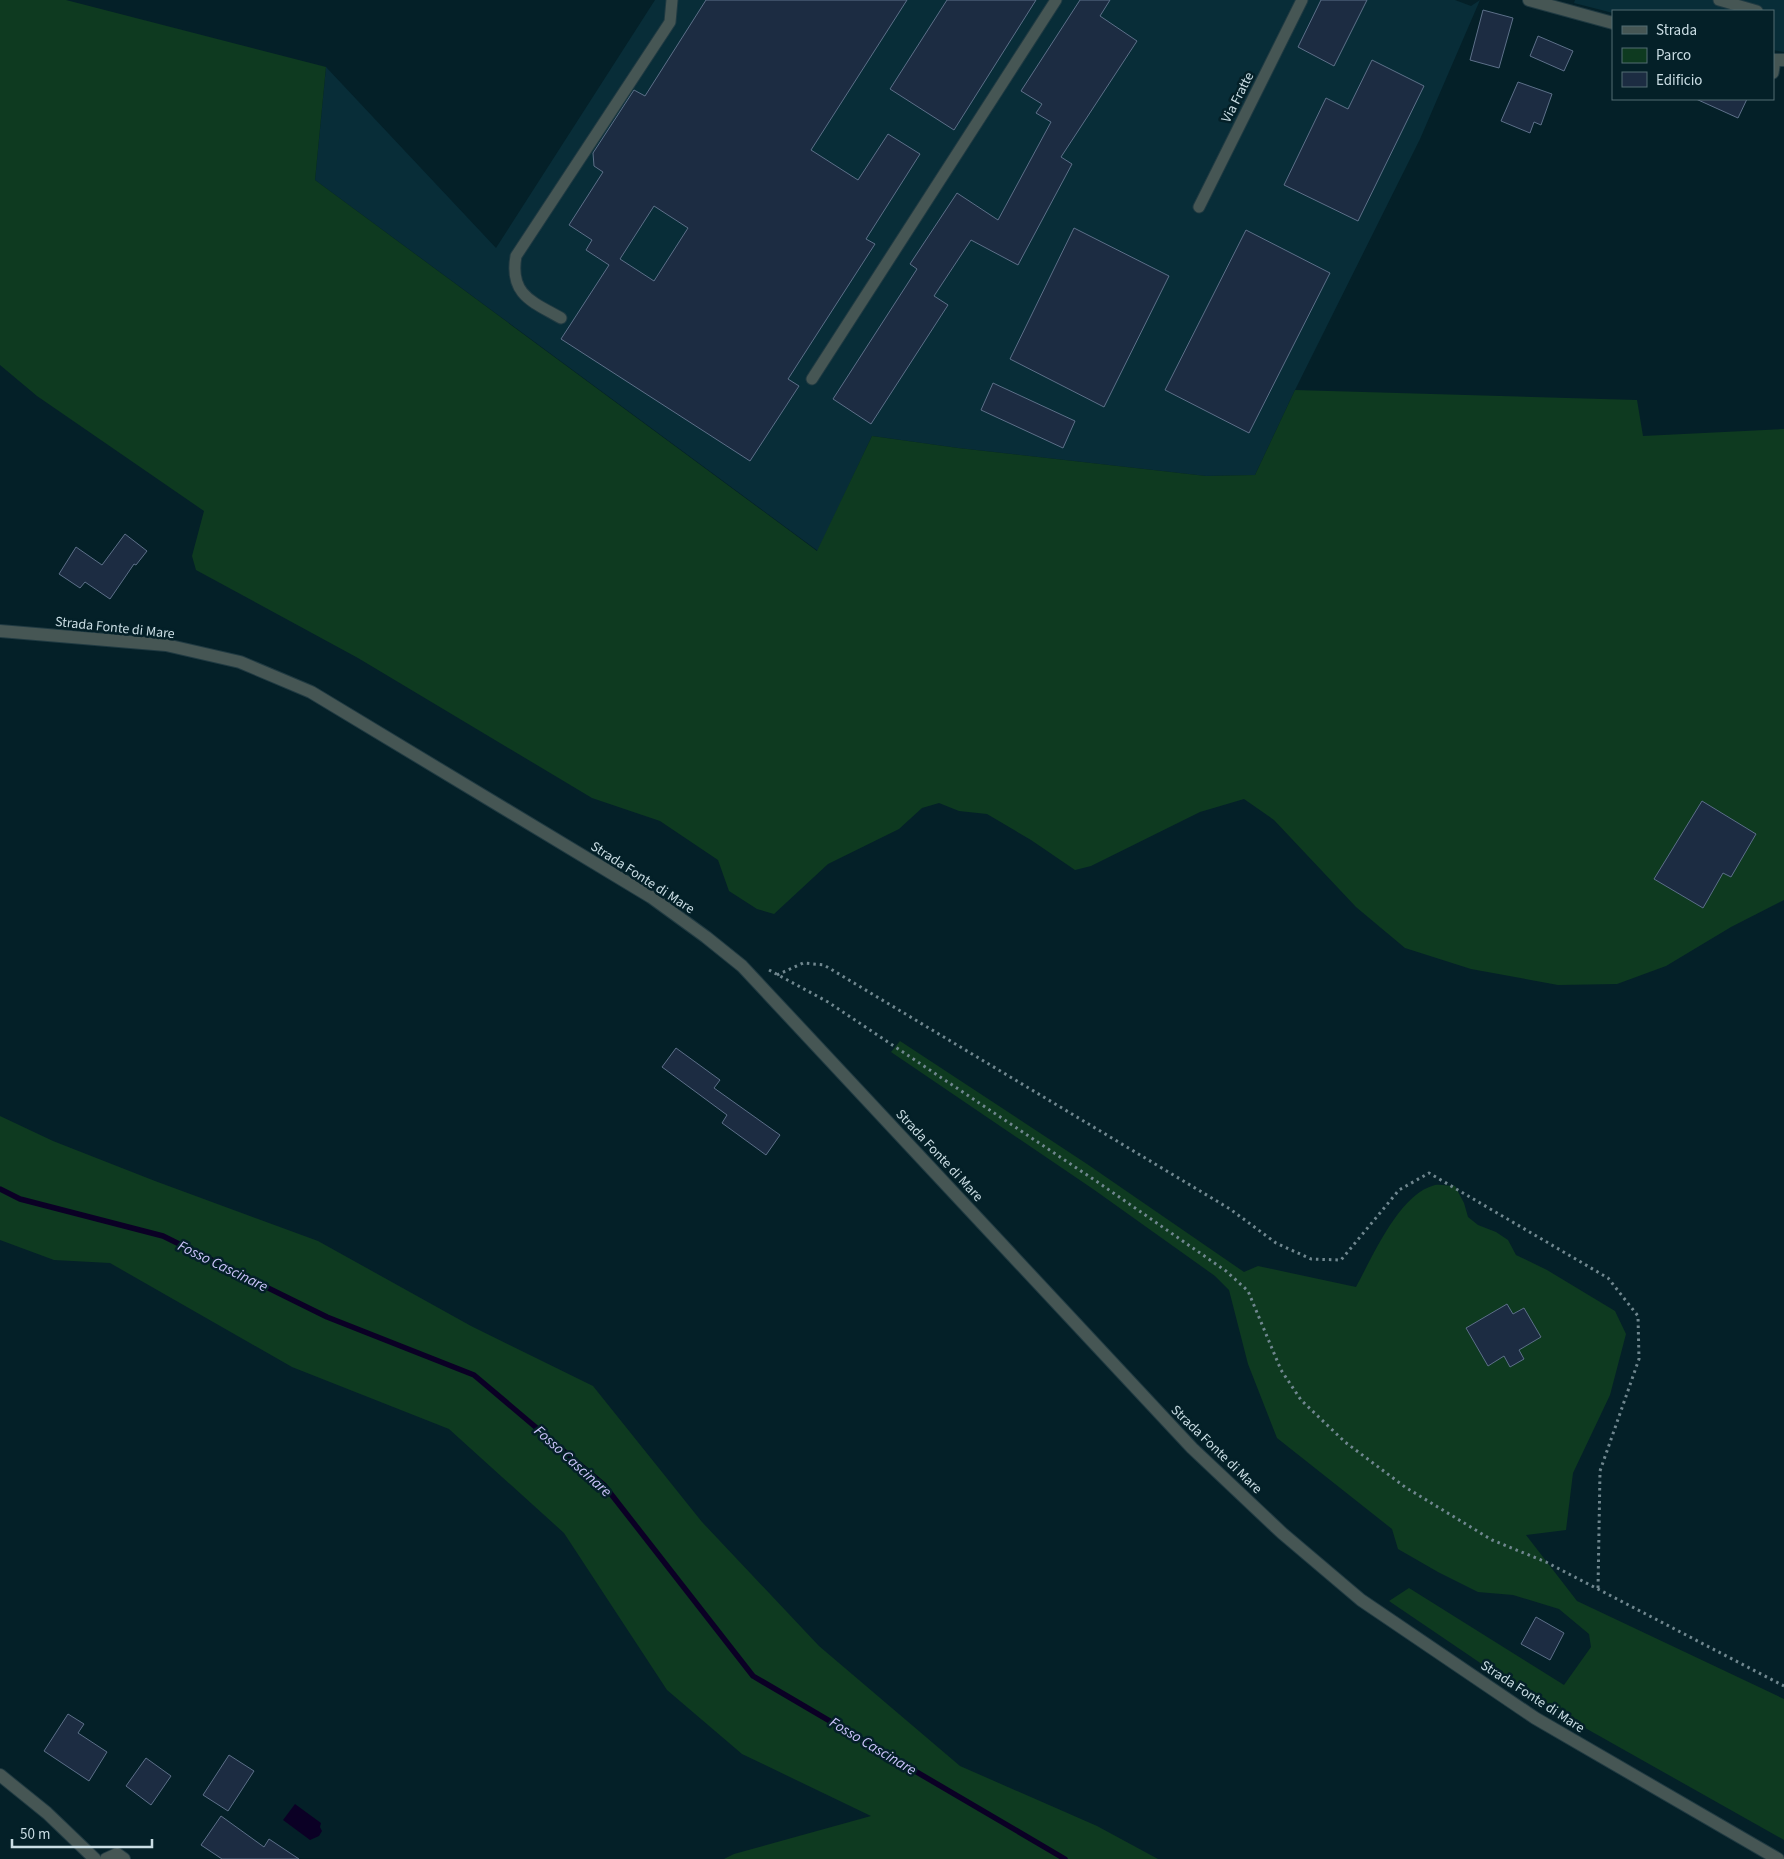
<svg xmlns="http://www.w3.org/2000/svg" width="1784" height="1859" font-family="'Source Sans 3',sans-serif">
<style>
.built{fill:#082d38}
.green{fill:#0e3a20;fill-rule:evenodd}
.water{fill:#0b0025}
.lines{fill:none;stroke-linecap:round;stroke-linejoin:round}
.stream{stroke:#0b0025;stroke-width:5.5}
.building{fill:#1c2c42;stroke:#5d7089;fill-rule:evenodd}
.service-casing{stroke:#203a42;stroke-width:13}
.minor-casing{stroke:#203a42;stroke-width:14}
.tertiary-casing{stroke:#203a42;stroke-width:14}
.path{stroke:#70878f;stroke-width:3;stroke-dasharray:2.5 4;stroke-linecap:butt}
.service{stroke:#465654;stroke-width:11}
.minor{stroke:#465654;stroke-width:12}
.tertiary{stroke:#465654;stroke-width:12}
.labels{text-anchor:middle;stroke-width:5;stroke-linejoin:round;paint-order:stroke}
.street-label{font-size:14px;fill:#cadde4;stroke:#042028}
.water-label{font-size:15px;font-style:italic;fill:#ccc5fc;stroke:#042028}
</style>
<rect width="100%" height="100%" fill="#042028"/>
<!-- built -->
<g class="built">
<polygon points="655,0 1455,0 1471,6 1480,0 1420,139 1295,390 1255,475 1206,476 958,448 872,436 818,551 315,180 326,67 496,248"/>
<polygon points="1575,0 1784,0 1784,52 1773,50 1773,11 1613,11 1613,13 1574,3"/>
</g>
<!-- green -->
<g class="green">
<path d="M 0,0 L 66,0 L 326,67 L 315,180 L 817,551 L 872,436 L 958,448 L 1206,476 L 1255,475 L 1295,390 L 1637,400 L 1643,436 L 1784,429 L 1784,900 L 1731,927 L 1666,966 L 1617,984 L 1558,985 L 1471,969 L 1405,948 L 1356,907 L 1274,820 L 1244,799 L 1200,812 L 1091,866 L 1075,870 L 1031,840 L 987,814 L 959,811 L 939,803 L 922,808 L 899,829 L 828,864 L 774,914 L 757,909 L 729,891 L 718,860 L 660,821 L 592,798 L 358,658 L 196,570 L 192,556 L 204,511 L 37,396 L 0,365 ZM 1702,801 L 1756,834 L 1731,877 L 1723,873 L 1703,908 L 1655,879 Z"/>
<path d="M 900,1041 L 1087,1164 L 1244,1272 L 1258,1266 L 1356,1287 C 1373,1256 1399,1194 1435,1185 C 1441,1184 1449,1186 1455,1186 L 1464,1203 L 1468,1217 L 1478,1225 L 1496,1232 L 1508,1240 L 1516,1255 L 1547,1270 L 1615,1311 L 1626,1334 L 1610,1395 L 1573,1473 L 1566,1530 L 1526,1535 L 1577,1601 L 1784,1699 L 1784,1840 L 1532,1698 L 1389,1601 L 1409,1588 L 1564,1685 L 1591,1647 L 1589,1634 L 1559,1609 L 1513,1595 L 1478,1592 L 1438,1572 L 1398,1549 L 1392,1529 L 1277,1438 L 1248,1364 L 1229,1290 L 1215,1276 L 1093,1189 L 891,1052 Z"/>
<polygon points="0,1116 53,1141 155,1181 318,1241 471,1326 593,1386 702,1522 819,1646 960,1766 1097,1826 1158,1859 724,1859 734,1854 871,1816 742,1754 667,1690 564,1533 449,1429 292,1367 110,1263 54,1260 0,1240"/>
</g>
<!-- water -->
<polygon class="water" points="295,1804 321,1823 320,1827 322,1831 319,1836 310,1840 283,1820"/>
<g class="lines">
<!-- stream -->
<polyline class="stream" points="0,1189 20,1199 163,1236 327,1317 474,1375 604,1485 753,1676 1065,1859"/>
</g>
<!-- building -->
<g class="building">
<path d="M 706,0 L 907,0 L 811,150 L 858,180 L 888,134 L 920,154 L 866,239 L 875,244 L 788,379 L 799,386 L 750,461 L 561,339 L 609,265 L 586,250 L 592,240 L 569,225 L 603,172 L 594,166 L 593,153 L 634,90 L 645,96 ZM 654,206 L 688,228 L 654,281 L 620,259 Z"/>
<polygon points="947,0 1036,0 954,130 890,89"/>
<polygon points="1080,0 1110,0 1100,16 1137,41 1061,157 1072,164 1018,265 971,240 934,296 948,305 871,424 833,399 917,269 910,264 957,193 998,220 1051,122 1036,113 1042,104 1021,91"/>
<polygon points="1321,0 1367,0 1334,66 1298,47"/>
<polygon points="1483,10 1513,18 1499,68 1470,60"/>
<polygon points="1538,36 1573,51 1564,71 1530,56"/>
<polygon points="1372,60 1424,86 1358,221 1284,185 1326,98 1348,109"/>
<polygon points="1518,82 1552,94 1541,125 1534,122 1530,133 1501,121"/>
<polygon points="1696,99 1747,99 1738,118"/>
<polygon points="1074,228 1169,276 1104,407 1010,359"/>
<polygon points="1246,230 1330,273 1249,433 1165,390"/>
<polygon points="993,383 1075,421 1063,448 981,410"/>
<polygon points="125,534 147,551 136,565 134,564 110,599 85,582 80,588 59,574 76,547 102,565"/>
<polygon points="1702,801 1756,834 1731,877 1723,873 1703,908 1654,879"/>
<polygon points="676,1048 720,1080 714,1088 780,1135 766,1155 722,1123 727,1115 662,1067"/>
<polygon points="1507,1304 1513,1314 1524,1308 1541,1337 1519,1350 1524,1359 1510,1367 1504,1356 1488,1366 1466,1328"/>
<polygon points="1536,1617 1564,1633 1550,1660 1521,1644"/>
<polygon points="68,1714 84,1724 78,1733 107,1752 89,1781 44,1751"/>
<polygon points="229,1755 254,1771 228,1811 203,1795"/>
<polygon points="146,1758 171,1776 151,1805 126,1786"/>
<polygon points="221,1816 264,1847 269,1839 299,1859 222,1859 201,1845"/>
</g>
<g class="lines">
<defs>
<g id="service">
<polyline points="1719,0 1757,11"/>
<polyline points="1773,73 1775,60"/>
<polyline points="1199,207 1302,0"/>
<path d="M 561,318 C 533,302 509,295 516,256 L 670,22 L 672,0"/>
<polyline points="812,379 1056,0"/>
</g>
<g id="minor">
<polyline points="1529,0 1613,23"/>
<polyline points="1773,60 1784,60"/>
<polyline points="106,1859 117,1854 124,1859"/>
</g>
<g id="tertiary">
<polyline points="0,631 166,645 240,662 311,692 651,897 706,937 742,966 1192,1448 1282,1533 1361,1600 1535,1718 1778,1859"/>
<polyline points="0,1775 47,1813 95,1859"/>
</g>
</defs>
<!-- service casing -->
<use href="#service" class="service-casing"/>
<!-- minor casing -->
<use href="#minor" class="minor-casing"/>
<!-- tertiary casing -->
<use href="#tertiary" class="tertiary-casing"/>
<!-- path -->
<g class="path">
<polyline points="769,970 828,1002 1099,1183 1226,1271 1248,1291 1281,1370 1301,1400 1345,1442 1405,1487 1492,1540 1546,1562 1784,1686"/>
<polyline points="777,975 803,963 824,965 1230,1209 1276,1243 1311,1259 1341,1260 1399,1190 1429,1173 1608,1278 1638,1316 1639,1359 1600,1471 1598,1589"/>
</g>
<!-- service -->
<use href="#service" class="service"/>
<!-- minor -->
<use href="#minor" class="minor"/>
<!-- tertiary -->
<use href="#tertiary" class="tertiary"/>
</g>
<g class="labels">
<!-- street labels -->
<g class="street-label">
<text transform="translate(1237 97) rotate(-63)" y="5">Via Fratte</text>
<text transform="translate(115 627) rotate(6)" y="5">Strada Fonte di Mare</text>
<text transform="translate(643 877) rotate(33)" y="5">Strada Fonte di Mare</text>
<text transform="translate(940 1155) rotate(47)" y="5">Strada Fonte di Mare</text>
<text transform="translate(1217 1449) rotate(44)" y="5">Strada Fonte di Mare</text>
<text transform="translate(1533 1696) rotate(33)" y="5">Strada Fonte di Mare</text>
</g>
<!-- water labels -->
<g class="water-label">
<text transform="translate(223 1266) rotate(26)" y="5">Fosso Cascinare</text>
<text transform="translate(573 1461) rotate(42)" y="5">Fosso Cascinare</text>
<text transform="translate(873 1746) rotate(31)" y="5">Fosso Cascinare</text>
</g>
</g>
<!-- legend -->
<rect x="1612" y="10" width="162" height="90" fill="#042028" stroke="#536c73"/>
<rect x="1622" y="26" width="25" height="8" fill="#465654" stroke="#536c73"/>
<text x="1656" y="35" font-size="15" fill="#cadde4">Strada</text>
<rect x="1622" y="48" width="25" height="15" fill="#0e3a20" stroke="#536c73"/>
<text x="1656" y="60" font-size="15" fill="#cadde4">Parco</text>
<rect x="1622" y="72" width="25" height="15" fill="#1c2c42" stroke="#536c73"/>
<text x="1656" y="85" font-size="15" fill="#cadde4">Edificio</text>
<!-- scale -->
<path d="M12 1839v8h140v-8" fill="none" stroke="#cadde4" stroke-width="2.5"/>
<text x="20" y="1839" font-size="15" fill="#cadde4" stroke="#042028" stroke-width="4" paint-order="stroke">50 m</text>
</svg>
